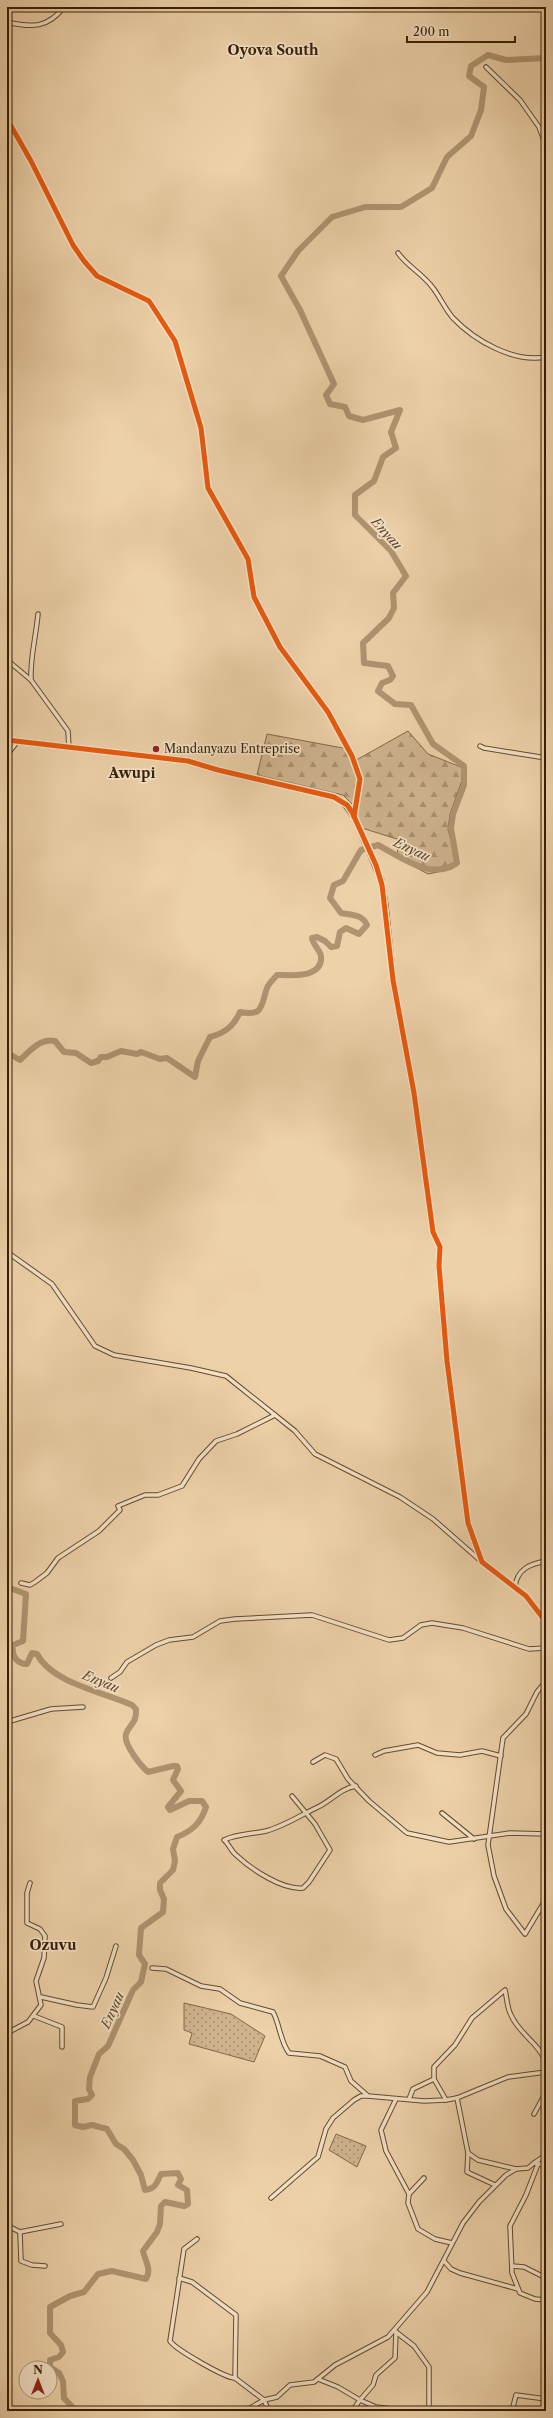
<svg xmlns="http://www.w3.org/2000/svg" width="553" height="2418" font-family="'Libre Caslon Text',serif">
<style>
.forest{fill:url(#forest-firs);stroke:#826848}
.park{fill:url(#park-dots);stroke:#826848}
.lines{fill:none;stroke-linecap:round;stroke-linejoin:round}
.river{stroke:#af9471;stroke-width:6}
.street-casing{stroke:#644b2d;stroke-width:5.5}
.secondary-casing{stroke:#371e04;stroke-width:7}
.street{stroke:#f3e1c7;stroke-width:3.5}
.secondary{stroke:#f3e1c7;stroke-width:5}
.cycleway-casing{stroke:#f3e1c7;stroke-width:8}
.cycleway{stroke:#e8590c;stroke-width:5}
.poi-dot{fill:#8f2418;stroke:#f3e1c7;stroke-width:1.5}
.labels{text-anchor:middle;stroke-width:3.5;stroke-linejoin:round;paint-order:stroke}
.poi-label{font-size:12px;fill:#371e04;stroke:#f3e1c7;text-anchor:start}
.water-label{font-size:13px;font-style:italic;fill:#61472a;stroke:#f3e1c7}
.quarter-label{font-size:14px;font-weight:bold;fill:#371e04;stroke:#f3e1c7}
</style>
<defs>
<pattern id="forest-firs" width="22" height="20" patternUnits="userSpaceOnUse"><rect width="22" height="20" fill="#ceb38d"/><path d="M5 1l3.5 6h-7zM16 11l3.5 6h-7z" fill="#a89171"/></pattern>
<pattern id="park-dots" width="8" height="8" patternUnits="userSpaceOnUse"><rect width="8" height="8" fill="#ceb38d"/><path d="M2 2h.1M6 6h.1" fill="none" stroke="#a89171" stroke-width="1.8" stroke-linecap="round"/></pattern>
</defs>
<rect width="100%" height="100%" fill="#edd1a9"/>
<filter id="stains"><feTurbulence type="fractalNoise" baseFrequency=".005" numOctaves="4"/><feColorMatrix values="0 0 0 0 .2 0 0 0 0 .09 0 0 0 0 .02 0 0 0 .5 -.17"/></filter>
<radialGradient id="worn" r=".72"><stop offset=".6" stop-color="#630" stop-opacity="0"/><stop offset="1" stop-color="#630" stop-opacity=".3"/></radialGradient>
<!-- forest -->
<polygon class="forest" points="408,731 428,754 466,769 450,814 448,830 457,859 452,869 428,874 396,857 400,840 362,828 353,805 343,795 257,775 267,734 348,749 351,763"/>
<!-- park -->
<g class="park">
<polygon points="184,2003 231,2014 265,2036 254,2062 189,2044 192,2033 184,2030"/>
<polygon points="336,2134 366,2146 357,2167 329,2150"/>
</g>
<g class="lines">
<!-- river -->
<g class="river">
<path d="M 7,1059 L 11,1055 L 20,1060 C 30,1051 40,1038 55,1041 L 64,1052 L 76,1053 L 91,1063 L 98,1061 L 101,1057 L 107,1057 L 121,1051 L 137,1054 L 141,1052 L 160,1059 L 167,1058 L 195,1077 L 198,1061 L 210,1037 C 225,1033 234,1026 240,1012 C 264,1017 261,1005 267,988 C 269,983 274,979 277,975 C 291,975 323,979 321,956 C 320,950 313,945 312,938 L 317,937 L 325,941 L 331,947 L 337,946 L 340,932 L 346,928 L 359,934 L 367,925 C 362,914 351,915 341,913 L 330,898 L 334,885 L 343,881 L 361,850 L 378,845 C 403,858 431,881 457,863 L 451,828 L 453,814 L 464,785 L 464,766 L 433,744 L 411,705 L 395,704 L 378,691 L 382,683 L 390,680 L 393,676 L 388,666 L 364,663 L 363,643 L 389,618 L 394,608 L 393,593 L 406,576 L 391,551 L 355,515 L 355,495 L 374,481 L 383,457 L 396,448 L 391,432 L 400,410 L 363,420 L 349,416 L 345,407 L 330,404 L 326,395 L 334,384 L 300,310 L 281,276 L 298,251 L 332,217 L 365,207 L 401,207 L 432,188 L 447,157 L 471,136 L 481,110 L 484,87 L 469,76 L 471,66 L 488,55 L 506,60 L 546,58"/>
<path d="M 7,1587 L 26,1594 L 23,1641 L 13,1645 C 11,1656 17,1664 27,1664 L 32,1653 L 37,1654 C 52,1683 103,1692 132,1705 L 136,1709 C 137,1724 129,1724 126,1734 C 123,1744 141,1766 148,1772 L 173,1766 L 177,1766 L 178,1769 L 173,1780 L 181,1791 L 168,1807 L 170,1810 L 189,1801 L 202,1801 L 206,1807 C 201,1823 192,1831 177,1837 L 173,1849 L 175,1861 L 173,1870 L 160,1883 L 160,1890 L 164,1899 L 163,1912 L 141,1928 L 139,1955 L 145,1964 L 141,1982 L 133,1990 L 108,2046 L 99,2054 L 90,2077 L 89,2089 L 92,2095 L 88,2099 L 75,2101 L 75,2125 L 83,2127 L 92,2125 L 107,2129 L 116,2144 L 124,2149 L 133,2160 L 141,2175 L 145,2190 C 155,2189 157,2183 161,2174 L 178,2173 L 181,2179 L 178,2185 L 187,2190 L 188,2204 L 184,2206 L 165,2202 L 161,2206 L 160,2224 L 157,2232 L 143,2251 C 145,2261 152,2269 146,2279 L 112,2271 L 98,2274 L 84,2292 L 70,2296 L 50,2307 L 50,2333 L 61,2345 L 63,2352 L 59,2357 L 50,2360 L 50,2367 L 59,2373 L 63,2381 L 64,2398 L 76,2411"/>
</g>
<defs>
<g id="street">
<path d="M 7,22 C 32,28 48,28 64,7"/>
<polyline points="486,67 520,100 539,127 546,145"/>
<polyline points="7,119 31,161 73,245 84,261 97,276 149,301 175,341 201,428 208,488 248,559 254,597 280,647 328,712 352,756 360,779 354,816"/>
<path d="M 398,253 C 407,266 423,274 433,288 C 440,297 445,309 453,318 C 475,341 514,363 546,357"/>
<polyline points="7,660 31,680 55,713 68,731 69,748"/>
<path d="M 31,680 C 30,657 36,637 38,614"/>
<polyline points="480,746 484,748 546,758"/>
<polyline points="7,755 17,742"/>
<polyline points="7,1252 52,1284 95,1346 114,1355 191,1368 226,1376 295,1431 315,1454 400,1497 433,1519 482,1562"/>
<polyline points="21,1583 30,1585 35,1582 47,1573 58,1558 99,1531 120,1510 118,1506 145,1495 158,1495 182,1486 199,1459 216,1441 237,1434 275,1415"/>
<path d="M 515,1587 C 517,1569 530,1564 546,1561"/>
<polyline points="111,1678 120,1672 127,1662 156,1645 169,1640 193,1637 220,1621 235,1619 312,1615 389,1640 403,1638 421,1625 432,1623 463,1628 529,1649 546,1648"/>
<polyline points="546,1681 537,1692 526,1714 503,1738 488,1845 494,1876 506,1909 525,1934 546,1899"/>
<polyline points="7,1722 51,1709 83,1707"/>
<polyline points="375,1755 384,1751 418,1745 437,1753 460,1755 482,1751 501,1756"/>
<polyline points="313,1762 325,1755 336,1759 348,1779 369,1801 407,1833 449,1842 510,1833 546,1834"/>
<path d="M 292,1796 L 315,1824 L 330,1850 L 309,1882 L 303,1888 C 282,1890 251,1869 236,1855 C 231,1851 229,1844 224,1840 C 237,1834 252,1834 266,1831 C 282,1827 301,1815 316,1808 C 330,1802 341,1788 356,1786"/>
<polyline points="442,1813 474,1839"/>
<path d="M 152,1968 L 166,1969 L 201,1986 L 220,1989 L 240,2003 L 273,2012 C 280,2025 280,2041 289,2053 L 320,2056 L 345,2067 L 351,2081 L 367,2095"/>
<polyline points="41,1997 77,2005 93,2007 106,1978 116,1946"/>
<polyline points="34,2016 62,2027 62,2047"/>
<polyline points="7,2033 28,2022 41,2005 36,1981 44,1958 45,1936 40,1929 27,1923 27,1893 30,1883"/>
<polyline points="457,2098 468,2153 478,2160 516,2169"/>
<polyline points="396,2099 381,2130 386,2151 409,2194 408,2203 418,2229 435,2239 452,2243"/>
<polyline points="409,2099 413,2089 434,2079"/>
<path d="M 446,2100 L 434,2079 L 434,2067 L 455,2045 L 472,2018 L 505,1990 C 507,1998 507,2008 511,2015 C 519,2034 538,2042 546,2062"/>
<polyline points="534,2114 546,2092"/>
<polyline points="468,2153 467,2172 495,2185"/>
<polyline points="534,2163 546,2155"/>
<polyline points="538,2164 526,2195 510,2226 512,2273 520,2293 535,2299 546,2300"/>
<polyline points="409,2194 424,2178"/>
<polyline points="271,2198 318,2157 326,2129 333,2118 354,2100 361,2096 368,2096 424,2101 446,2100 457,2098 508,2077 546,2072"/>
<polyline points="7,2228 12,2228 20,2232 61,2224"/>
<polyline points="20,2232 21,2261 32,2265 45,2266"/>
<path d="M 197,2239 L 184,2249 L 170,2341 C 175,2349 225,2378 235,2378"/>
<polyline points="444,2261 451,2269 460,2273 518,2289"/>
<polyline points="512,2266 524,2267 546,2278"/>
<polyline points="179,2278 192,2282 236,2315 235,2378 264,2400 277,2397 290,2385 314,2382 335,2365 388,2337 427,2292 463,2223 479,2202 506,2175 516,2169 528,2168 534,2163 546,2165"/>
<polyline points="396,2332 414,2346 429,2367 429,2411"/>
<polyline points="318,2379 338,2387 360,2400 373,2385 376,2375 395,2358 396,2332"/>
<polyline points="245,2411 264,2400 269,2411"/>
<polyline points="352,2411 360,2400 376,2407 407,2411"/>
<polyline points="512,2411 516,2395 546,2399"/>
</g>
<g id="secondary">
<path d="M 7,740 L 188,761 L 218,770 L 334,797 C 353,805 358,827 366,844"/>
<polyline points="369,850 381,880 385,904 393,980 414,1093 433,1232 440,1247 439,1266 447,1361 468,1523 482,1562 526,1596 546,1622"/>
</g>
</defs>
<!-- street casing -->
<use href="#street" class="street-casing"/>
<!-- secondary casing -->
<use href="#secondary" class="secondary-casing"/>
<!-- street -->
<use href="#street" class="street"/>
<!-- secondary -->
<use href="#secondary" class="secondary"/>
<defs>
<g id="cycleway">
<polyline points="7,119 31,161 73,245 84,261 97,276 149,301 175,341 201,428 208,488 248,559 254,597 280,647 328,712 352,756 360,779 354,817"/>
<polyline points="7,740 188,761 218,770 334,797 347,805 352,812 376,865 382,885 393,980 414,1093 433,1232 440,1247 439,1266 447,1361 468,1523 482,1562 526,1596 546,1622"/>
</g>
</defs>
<!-- cycleway casing -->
<use href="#cycleway" class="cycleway-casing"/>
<!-- cycleway -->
<use href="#cycleway" class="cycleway"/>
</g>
<!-- markers -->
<circle class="poi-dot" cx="156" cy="749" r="4"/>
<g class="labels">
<!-- poi labels -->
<g class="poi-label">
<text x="164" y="753">Mandanyazu Entreprise</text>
</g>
<!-- water labels -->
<g class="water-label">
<text transform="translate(387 533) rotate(48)" y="5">Enyau</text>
<text transform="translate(412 849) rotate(25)" y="5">Enyau</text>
<text transform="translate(101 1681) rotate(22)" y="5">Enyau</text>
<text transform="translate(112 2010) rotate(-66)" y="5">Enyau</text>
</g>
<!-- quarter labels -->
<g class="quarter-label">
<text x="273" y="55">Oyova South</text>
<text x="132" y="778">Awupi</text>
<text x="53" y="1950">Ozuvu</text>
</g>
</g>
<!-- margin -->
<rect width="553" height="2418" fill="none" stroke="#edd1a9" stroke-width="24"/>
<rect x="8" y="8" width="537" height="2402" fill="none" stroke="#371e04" stroke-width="2"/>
<rect x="12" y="12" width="529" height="2394" fill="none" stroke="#371e04"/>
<!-- north arrow -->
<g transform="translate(38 2380)"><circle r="19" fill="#f3e1c7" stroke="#a89379"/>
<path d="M0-3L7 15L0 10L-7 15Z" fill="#8f2418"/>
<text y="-6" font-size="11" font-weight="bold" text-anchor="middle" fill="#371e04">N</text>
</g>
<!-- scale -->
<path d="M407 36v6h108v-6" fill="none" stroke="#371e04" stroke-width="2"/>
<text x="413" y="36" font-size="12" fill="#371e04" stroke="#f3e1c7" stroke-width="3" paint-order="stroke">200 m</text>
<rect width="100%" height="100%" filter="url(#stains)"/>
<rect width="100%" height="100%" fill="url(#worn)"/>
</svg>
